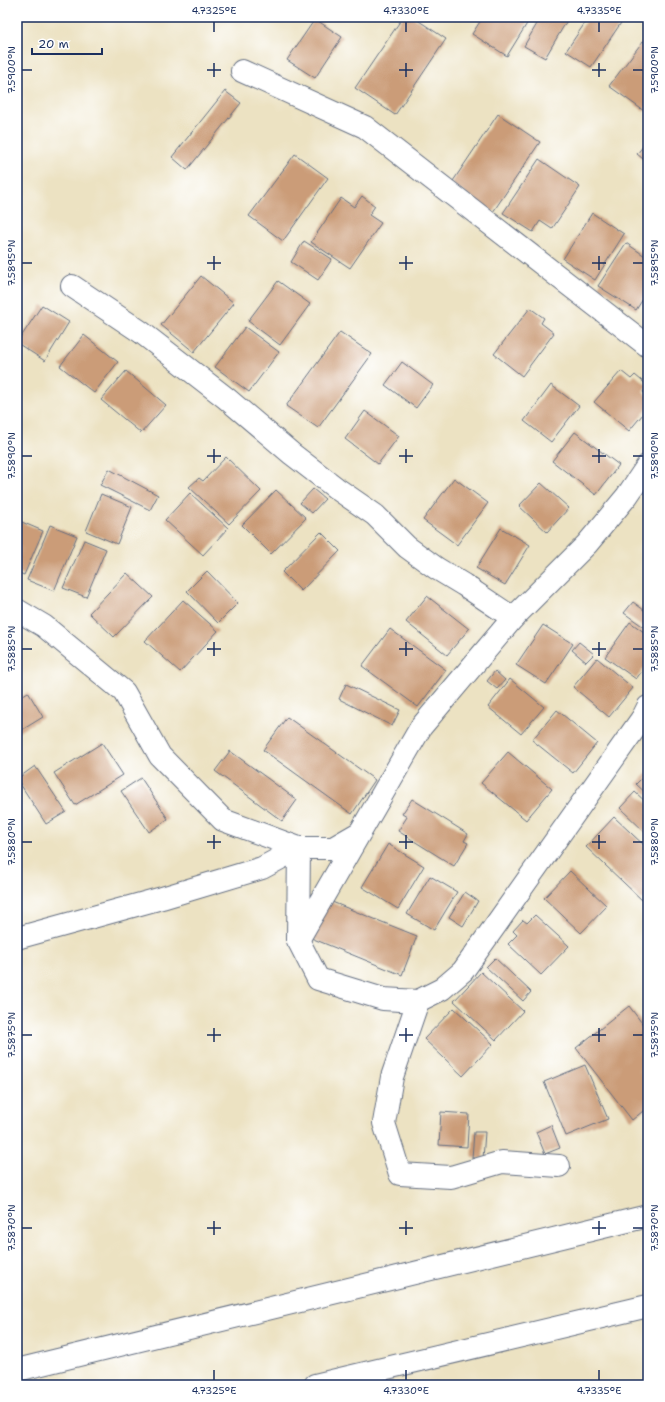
<svg xmlns="http://www.w3.org/2000/svg" width="665" height="1402" font-family="'Shantell Sans',sans-serif">
<style>
.building{fill:#cb9c78}
.lines{fill:none;stroke-linecap:round;stroke-linejoin:round}
.minor-casing{stroke:#646e81;stroke-width:24}
.trunk-casing{stroke:#646e81;stroke-width:24}
.minor{stroke:#fff;stroke-width:22}
.trunk{stroke:#fff;stroke-width:22}
.ticks{fill:none;stroke:#1b2f5e;stroke-width:1.5}
.neatline{fill:none;stroke:#1b2f5e;stroke-width:1.5}
.ticks-label{font-size:10px;text-anchor:middle;fill:#1b2f5e}
</style>
<rect width="100%" height="100%" fill="#fff"/>
<filter id="ink" filterUnits="userSpaceOnUse"><feTurbulence type="fractalNoise" baseFrequency=".025" numOctaves="2"/><feDisplacementMap in="SourceGraphic" scale="8" xChannelSelector="R" yChannelSelector="G"/><feConvolveMatrix kernelMatrix="1 2 1 2 8 2 1 2 1" color-interpolation-filters="sRGB"/></filter>
<filter id="wash" filterUnits="userSpaceOnUse"><feTurbulence type="fractalNoise" baseFrequency=".012" numOctaves="4" result="noise"/><feDisplacementMap in="SourceGraphic" scale="16" xChannelSelector="R" yChannelSelector="G"/><feGaussianBlur stdDeviation="0.9" result="paint"/><feColorMatrix in="noise" values="0 0 0 0 0 0 0 0 0 0 0 0 0 0 0 0 0 1.4 0 .05"/><feComposite in="paint" operator="in"/></filter>
<g filter="url(#wash)">
<rect width="100%" height="100%" fill="#ece2c2"/>
<g id="blocks">
<!-- building -->
<g class="building">
<polygon points="403,17 413,17 446,39 395,115 355,88"/>
<polygon points="483,17 531,17 507,56 472,34"/>
<polygon points="541,17 569,17 545,58 524,46"/>
<polygon points="589,17 625,17 591,67 566,51"/>
<polygon points="315,19 342,37 315,78 287,60"/>
<polygon points="643,41 648,45 648,105 644,111 609,86"/>
<polygon points="225,91 241,103 187,170 172,157"/>
<polygon points="498,114 540,142 493,212 451,184"/>
<polygon points="648,140 648,163 637,154"/>
<polygon points="295,154 328,178 283,241 249,216"/>
<polygon points="539,159 580,187 552,229 540,221 533,232 503,213"/>
<polygon points="362,196 375,206 369,215 381,223 350,268 311,242 341,198 354,207"/>
<polygon points="592,213 624,234 595,280 563,259"/>
<polygon points="304,241 332,259 318,280 291,262"/>
<polygon points="626,243 648,258 648,291 636,310 598,286"/>
<polygon points="201,276 234,303 194,352 161,325"/>
<polygon points="278,281 310,304 280,345 248,321"/>
<polygon points="42,305 69,322 45,361 17,343"/>
<polygon points="530,308 544,318 541,323 554,333 522,376 494,354"/>
<polygon points="245,327 279,352 249,392 215,367"/>
<polygon points="340,332 372,354 318,428 286,406"/>
<polygon points="84,335 118,362 94,393 60,366"/>
<polygon points="402,362 433,385 416,408 385,385"/>
<polygon points="126,371 166,405 141,433 101,400"/>
<polygon points="621,371 631,379 635,375 648,386 643,392 648,397 648,408 629,431 594,402"/>
<polygon points="551,385 579,406 551,442 524,421"/>
<polygon points="365,411 399,436 378,464 345,439"/>
<polygon points="575,432 619,465 596,495 552,461"/>
<polygon points="226,457 261,491 229,524 189,487 199,478 203,481"/>
<polygon points="109,469 158,495 150,510 100,485"/>
<polygon points="454,478 488,503 457,545 423,520"/>
<polygon points="541,483 569,508 547,532 519,506"/>
<polygon points="313,489 325,499 312,513 300,503"/>
<polygon points="276,490 306,518 271,554 242,525"/>
<polygon points="190,493 228,528 203,555 165,520"/>
<polygon points="101,494 132,507 117,544 86,531"/>
<polygon points="17,520 43,531 24,575 17,572"/>
<polygon points="50,525 77,536 54,591 27,580"/>
<polygon points="501,528 530,545 505,585 476,568"/>
<polygon points="321,532 340,551 301,591 282,572"/>
<polygon points="84,540 106,549 86,597 63,588"/>
<polygon points="207,571 238,603 218,623 187,591"/>
<polygon points="127,573 153,597 114,637 89,613"/>
<polygon points="427,596 469,629 447,655 406,622"/>
<polygon points="183,600 218,631 180,672 145,641"/>
<polygon points="633,602 648,613 648,630 624,613"/>
<polygon points="630,622 648,635 648,669 645,667 636,679 605,657"/>
<polygon points="543,625 573,644 546,684 516,665"/>
<polygon points="390,629 446,670 418,707 362,666"/>
<polygon points="579,642 594,654 586,662 572,650"/>
<polygon points="597,658 633,688 609,717 573,687"/>
<polygon points="495,671 505,680 497,689 487,681"/>
<polygon points="510,679 544,707 521,734 488,707"/>
<polygon points="346,684 400,710 392,726 339,699"/>
<polygon points="28,692 43,717 17,733 17,699"/>
<polygon points="557,710 597,743 573,773 532,740"/>
<polygon points="287,717 375,780 352,814 263,750"/>
<polygon points="102,743 123,775 75,805 54,773"/>
<polygon points="230,751 297,800 282,821 215,771"/>
<polygon points="508,752 552,789 526,820 481,783"/>
<polygon points="35,766 66,812 46,824 17,779"/>
<polygon points="648,772 648,795 636,784"/>
<polygon points="141,778 168,819 149,832 121,791"/>
<polygon points="635,792 648,804 648,835 620,808"/>
<polygon points="412,799 468,834 464,841 468,843 454,866 398,831 407,817 402,814"/>
<polygon points="614,817 648,849 648,894 642,900 586,847"/>
<polygon points="388,844 424,866 398,909 362,887"/>
<polygon points="570,871 607,906 581,933 544,898"/>
<polygon points="430,876 457,892 434,930 407,914"/>
<polygon points="465,892 478,901 463,926 449,917"/>
<polygon points="327,900 417,936 402,975 311,938"/>
<polygon points="535,915 569,946 541,975 508,944 517,935 513,931 523,920 527,923"/>
<polygon points="495,958 531,992 523,1001 486,967"/>
<polygon points="481,972 523,1011 496,1040 454,1001"/>
<polygon points="629,1006 648,1031 648,1107 632,1120 576,1048"/>
<polygon points="454,1008 493,1044 463,1076 424,1039"/>
<polygon points="585,1065 608,1119 566,1136 544,1082"/>
<polygon points="441,1112 469,1114 467,1147 439,1145"/>
<polygon points="551,1125 560,1148 545,1154 536,1132"/>
<polygon points="474,1132 485,1132 483,1159 472,1158"/>
</g>
</g>
</g>
<g filter="url(#ink)">
<use href="#blocks" fill-opacity="0" stroke="#646e81" stroke-width="1"/>
<g class="lines">
<defs>
<g id="minor">
<polyline points="242,71 365,127 648,346"/>
<polyline points="72,286 141,332 226,398 292,454 336,488 375,515 407,547 436,568 464,585 513,618"/>
<polyline points="17,610 44,626 124,692 160,756 223,820 299,848 298,940 421,727 513,618 587,544 627,496 648,465"/>
<polyline points="17,938 162,898 262,868 299,848 333,848 359,833"/>
<polyline points="298,940 318,979 383,999 418,1001 442,989 463,971 643,717 648,707"/>
<polyline points="418,1001 392,1077 384,1123 400,1174 451,1177 502,1162 559,1166"/>
</g>
<g id="trunk">
<polyline points="17,1370 648,1216"/>
<polyline points="315,1385 648,1306"/>
</g>
</defs>
<!-- minor casing -->
<use href="#minor" class="minor-casing"/>
<!-- trunk casing -->
<use href="#trunk" class="trunk-casing"/>
<!-- minor -->
<use href="#minor" class="minor"/>
<!-- trunk -->
<use href="#trunk" class="trunk"/>
</g>
</g>
<!-- ticks -->
<path class="ticks" d="M 214,22 L 214,32M 406,22 L 406,32M 599,22 L 599,32M 214,63 L 214,77M 406,63 L 406,77M 599,63 L 599,77M 22,70 L 32,70M 207,70 L 221,70M 399,70 L 413,70M 592,70 L 606,70M 633,70 L 643,70M 214,256 L 214,270M 406,256 L 406,270M 599,256 L 599,270M 22,263 L 32,263M 207,263 L 221,263M 399,263 L 413,263M 592,263 L 606,263M 633,263 L 643,263M 214,449 L 214,463M 406,449 L 406,463M 599,449 L 599,463M 22,456 L 32,456M 207,456 L 221,456M 399,456 L 413,456M 592,456 L 606,456M 633,456 L 643,456M 214,642 L 214,656M 406,642 L 406,656M 599,642 L 599,656M 22,649 L 32,649M 207,649 L 221,649M 399,649 L 413,649M 592,649 L 606,649M 633,649 L 643,649M 214,835 L 214,849M 406,835 L 406,849M 599,835 L 599,849M 22,842 L 32,842M 207,842 L 221,842M 399,842 L 413,842M 592,842 L 606,842M 633,842 L 643,842M 214,1028 L 214,1042M 406,1028 L 406,1042M 599,1028 L 599,1042M 22,1035 L 32,1035M 207,1035 L 221,1035M 399,1035 L 413,1035M 592,1035 L 606,1035M 633,1035 L 643,1035M 214,1221 L 214,1235M 406,1221 L 406,1235M 599,1221 L 599,1235M 22,1228 L 32,1228M 207,1228 L 221,1228M 399,1228 L 413,1228M 592,1228 L 606,1228M 633,1228 L 643,1228M 214,1370 L 214,1380M 406,1370 L 406,1380M 599,1370 L 599,1380"/>
<!-- margin -->
<rect width="665" height="1402" fill="none" stroke="#fff" stroke-width="44"/>
<!-- scale -->
<path d="M32 48v6h70v-6" fill="none" stroke="#1b2f5e" stroke-width="2"/>
<text x="38" y="48" font-size="12" fill="#1b2f5e" stroke="#ffffff" stroke-width="3" paint-order="stroke">20 m</text>
<rect x="22" y="22" width="621" height="1358" class="neatline"/>
<g class="ticks-label">
<text x="214" y="14">4.7325°E</text>
<text x="406" y="14">4.7330°E</text>
<text x="599" y="14">4.7335°E</text>
<text transform="translate(11 70) rotate(-90)" y="4">7.5900°N</text>
<text transform="translate(654 70) rotate(-90)" y="4">7.5900°N</text>
<text transform="translate(11 263) rotate(-90)" y="4">7.5895°N</text>
<text transform="translate(654 263) rotate(-90)" y="4">7.5895°N</text>
<text transform="translate(11 456) rotate(-90)" y="4">7.5890°N</text>
<text transform="translate(654 456) rotate(-90)" y="4">7.5890°N</text>
<text transform="translate(11 649) rotate(-90)" y="4">7.5885°N</text>
<text transform="translate(654 649) rotate(-90)" y="4">7.5885°N</text>
<text transform="translate(11 842) rotate(-90)" y="4">7.5880°N</text>
<text transform="translate(654 842) rotate(-90)" y="4">7.5880°N</text>
<text transform="translate(11 1035) rotate(-90)" y="4">7.5875°N</text>
<text transform="translate(654 1035) rotate(-90)" y="4">7.5875°N</text>
<text transform="translate(11 1228) rotate(-90)" y="4">7.5870°N</text>
<text transform="translate(654 1228) rotate(-90)" y="4">7.5870°N</text>
<text x="214" y="1394">4.7325°E</text>
<text x="406" y="1394">4.7330°E</text>
<text x="599" y="1394">4.7335°E</text>
</g>
</svg>
